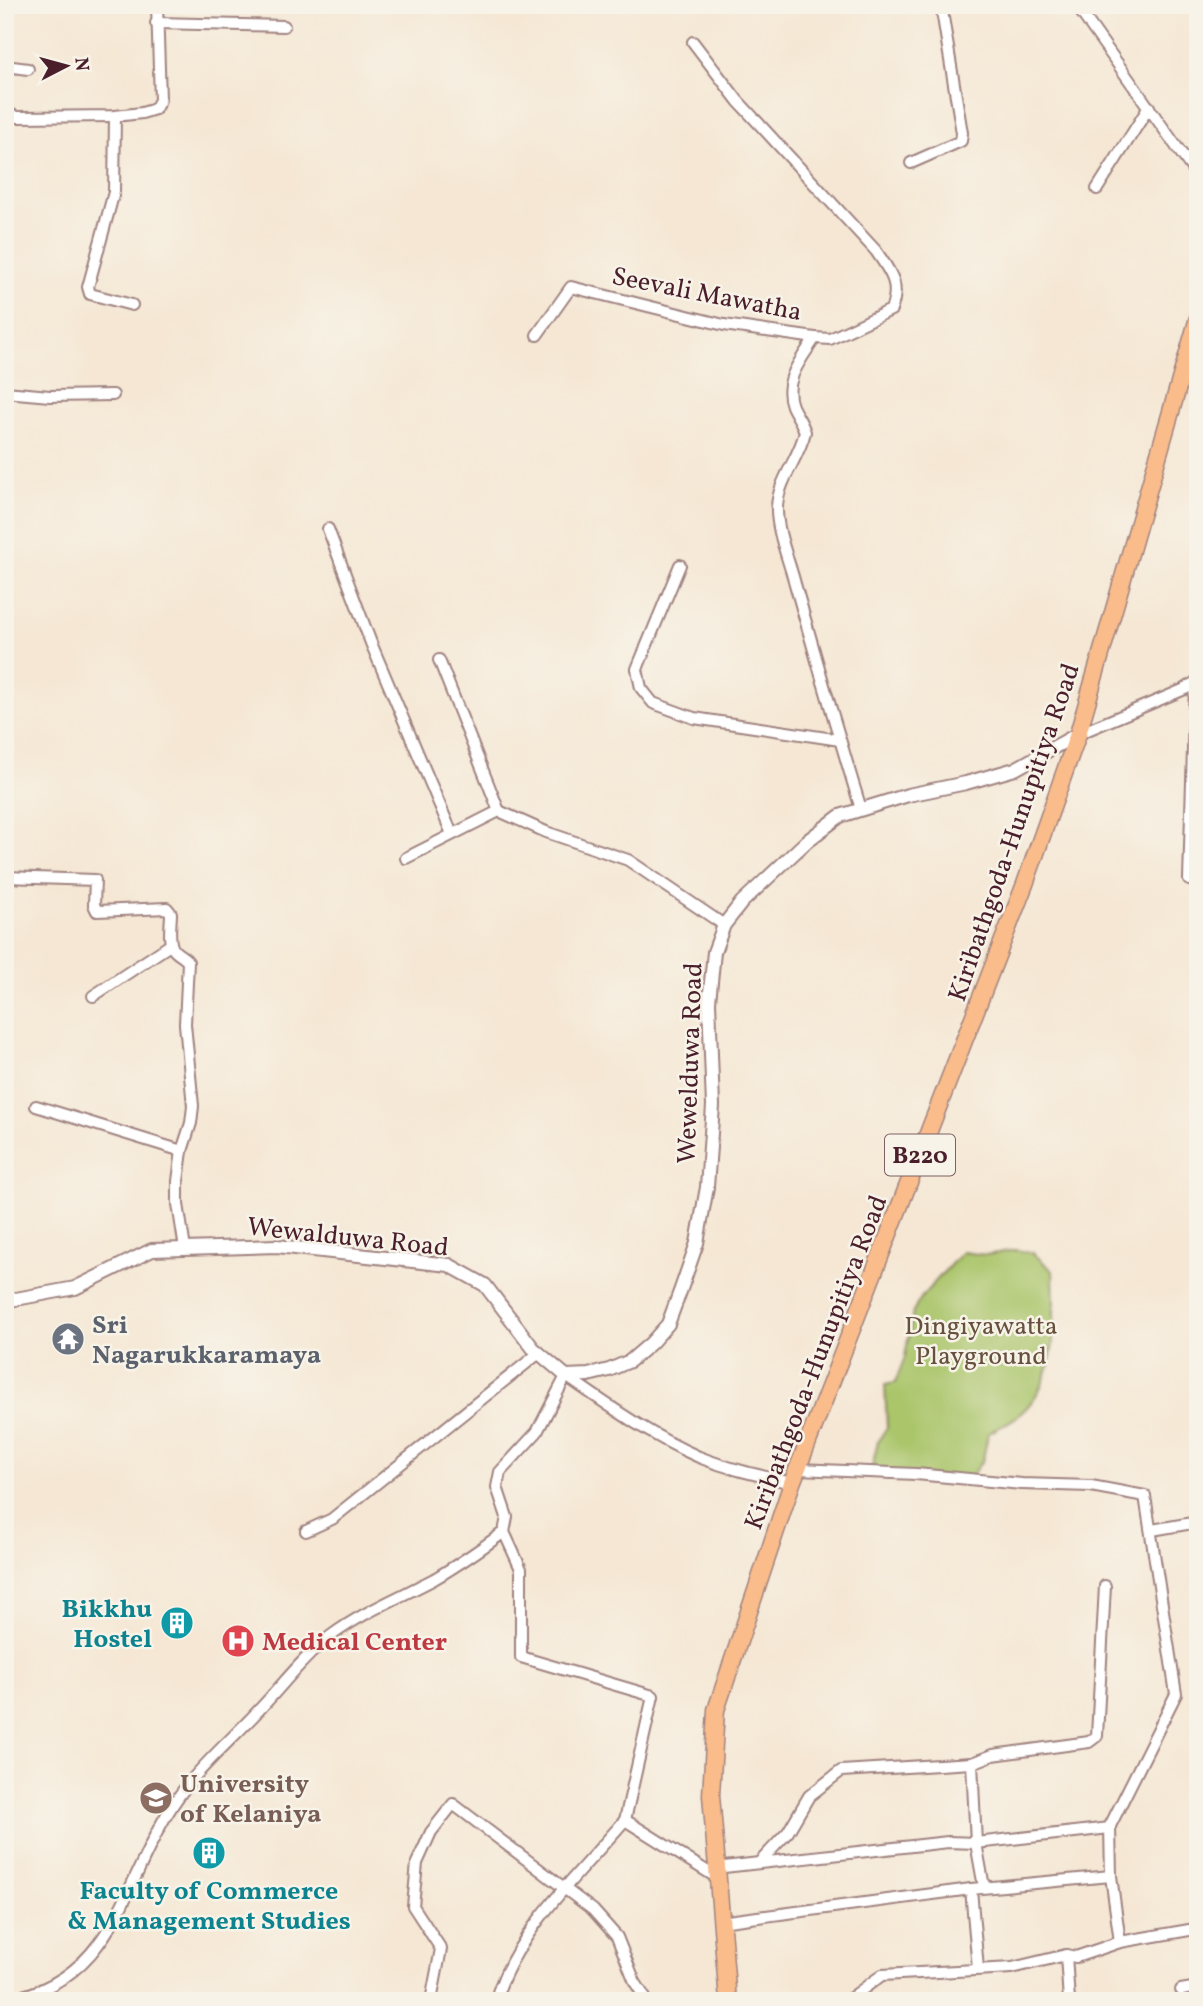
<svg xmlns="http://www.w3.org/2000/svg" width="1203" height="2006" font-family="Vollkorn,serif">
<style>
.park{fill:#aac56b;stroke:#7a724b;stroke-width:2}
.lines{fill:none;stroke-linecap:round;stroke-linejoin:round}
.minor-casing{stroke:#a08380;stroke-width:14}
.tertiary-casing{stroke:#a08380;stroke-width:16}
.primary-casing{stroke:#a08380;stroke-width:19}
.minor{stroke:#fff;stroke-width:10}
.tertiary{stroke:#fff;stroke-width:12}
.primary{stroke:#f9bc8a;stroke-width:16}
.labels{text-anchor:middle;stroke-width:5;stroke-linejoin:round;paint-order:stroke}
.shield{fill:#f7f3e8;stroke:#7e5f64;stroke-width:2}
.shield-label{font-size:24px;font-weight:bold;fill:#4a1f2b}
.street-label{font-size:26px;fill:#4a1f2b;stroke:#f7f3e8}
.worship-label{font-size:26px;font-weight:bold;fill:#5b616d;stroke:#f7f3e8;text-anchor:start}
.park-label{font-size:26px;fill:#67513e;stroke:#f7f3e8}
.culture-label{font-size:26px;font-weight:bold;fill:#0d838f;stroke:#f7f3e8;text-anchor:end}
.health-label{font-size:26px;font-weight:bold;fill:#be3a42;stroke:#f7f3e8;text-anchor:start}
.education-label{font-size:26px;font-weight:bold;fill:#785e54;stroke:#f7f3e8;text-anchor:start}
</style>
<rect width="100%" height="100%" fill="#f7f3e8"/>
<filter id="ink" filterUnits="userSpaceOnUse"><feTurbulence type="fractalNoise" baseFrequency=".0143" numOctaves="2"/><feDisplacementMap in="SourceGraphic" scale="14" xChannelSelector="R" yChannelSelector="G"/><feConvolveMatrix kernelMatrix="1 2 1 2 8 2 1 2 1" color-interpolation-filters="sRGB"/></filter>
<filter id="wash" filterUnits="userSpaceOnUse"><feTurbulence type="fractalNoise" baseFrequency=".00686" numOctaves="4" result="noise"/><feDisplacementMap in="SourceGraphic" scale="28" xChannelSelector="R" yChannelSelector="G"/><feGaussianBlur stdDeviation="1.57" result="paint"/><feColorMatrix in="noise" values="0 0 0 0 0 0 0 0 0 0 0 0 0 0 0 0 0 1.4 0 .05"/><feComposite in="paint" operator="in"/></filter>
<g filter="url(#wash)">
<rect width="100%" height="100%" fill="#f5e7d4"/>
<!-- park -->
<path class="park" d="M 1015,1250 L 1033,1253 L 1053,1271 C 1054,1319 1061,1378 1020,1414 C 1011,1422 998,1427 988,1434 L 983,1459 L 969,1479 L 871,1472 L 878,1441 L 887,1428 L 885,1385 L 895,1383 L 905,1357 L 913,1311 L 923,1295 L 962,1252 L 986,1255 Z"/>
</g>
<g filter="url(#ink)">
<g class="lines">
<defs>
<g id="minor">
<polyline points="1076,5 1198,177"/>
<polyline points="156,23 284,26"/>
<path d="M 693,42 L 738,101 L 876,251 C 890,272 901,283 891,310 L 830,339 L 815,338"/>
<polyline points="5,66 28,69"/>
<polyline points="5,102 6,112 17,117 115,116 142,113 155,109 160,100 157,5"/>
<polyline points="115,116 114,192 88,287 90,294 132,305"/>
<polyline points="911,163 961,141 962,133 941,5"/>
<polyline points="1097,189 1149,107"/>
<path d="M 537,335 L 571,287 L 724,325 L 815,338 C 802,358 782,381 792,406 C 796,415 802,422 805,432 C 799,458 779,479 777,506 C 776,531 789,560 795,584 C 816,659 838,734 861,809"/>
<polyline points="5,392 50,396 113,395"/>
<polyline points="328,529 371,643 452,834"/>
<polyline points="680,565 637,669 641,688 653,703 694,718 840,740"/>
<polyline points="439,660 499,811"/>
<polyline points="1078,734 1185,689 1197,681"/>
<polyline points="406,858 499,811 546,832 628,860 724,925"/>
<path d="M 5,877 L 95,880 L 94,905 L 97,911 L 167,908 L 171,913 C 171,924 167,944 175,951 C 180,956 184,956 188,962 L 185,1024 L 193,1106 L 191,1123 L 182,1151 L 178,1181 L 178,1204 L 185,1249"/>
<polyline points="1189,880 1195,683"/>
<polyline points="93,996 170,945"/>
<polyline points="36,1106 182,1151"/>
<polyline points="1152,1530 1198,1522"/>
<polyline points="306,1531 332,1519 539,1353"/>
<polyline points="504,1532 521,1569 521,1657 653,1696 625,1820 716,1877"/>
<polyline points="759,1863 788,1832 809,1796 841,1771 972,1763"/>
<polyline points="715,1868 948,1842 976,1843 972,1763 993,1755 1089,1742 1097,1736 1105,1586"/>
<polyline points="1111,1876 1120,1942"/>
<polyline points="984,1887 976,1843 1110,1828"/>
<polyline points="971,1889 978,1969"/>
<polyline points="720,1922 971,1889 1111,1876 1110,1826 1176,1694 1145,1496 1091,1486 1022,1484 916,1474 798,1469"/>
<polyline points="1066,1955 1069,2001"/>
<polyline points="1181,1990 1198,1987"/>
<path d="M 5,2000 C 124,1980 123,1866 185,1788 C 207,1760 234,1737 258,1711 C 281,1687 305,1655 332,1635 C 363,1612 400,1597 434,1579 C 458,1565 481,1549 504,1532 L 507,1517 L 497,1487 L 500,1472 L 537,1432 L 566,1376 C 609,1406 651,1436 699,1457 C 729,1469 761,1476 792,1483"/>
<polyline points="431,2001 441,1949 413,1906 417,1863 431,1832 453,1804 593,1910 617,1937 635,1982 647,2001"/>
<path d="M 495,2001 C 517,1930 578,1875 625,1820"/>
<polyline points="847,2001 882,1975 1012,1968 1066,1955 1076,1957 1120,1942 1195,1929 1198,1932"/>
</g>
<polyline id="tertiary" points="5,1301 75,1288 152,1250 277,1246 449,1265 485,1285 533,1348 566,1376 588,1375 609,1370 630,1361 651,1343 668,1324 681,1289 697,1243 707,1187 713,1106 709,1002 714,952 724,925 742,902 807,841 840,816 908,795 966,783 1015,769 1078,734"/>
<polyline id="primary" points="728,2001 711,1795 716,1710 792,1483 1025,884 1078,734 1198,318"/>
</defs>
<!-- minor casing -->
<use href="#minor" class="minor-casing"/>
<!-- tertiary casing -->
<use href="#tertiary" class="tertiary-casing"/>
<!-- primary casing -->
<use href="#primary" class="primary-casing"/>
<!-- minor -->
<use href="#minor" class="minor"/>
<!-- tertiary -->
<use href="#tertiary" class="tertiary"/>
<!-- primary -->
<use href="#primary" class="primary"/>
</g>
</g>
<!-- icons -->
<defs>
<symbol id="temple-disc" viewBox="-11 -11 22 22"><circle r="9.5" fill="#6b7280" stroke="#f7f3e8"/><path d="M0-6L5-2H3V0L6.5 2.5H4V6H1.5V3h-3V6H-4V2.5H-6.5L-3 0V-2H-5Z" fill="#fff"/></symbol>
<symbol id="building-disc" viewBox="-11 -11 22 22"><circle r="9.5" fill="#0f9aa8" stroke="#f7f3e8"/><path d="M-4-6H4V6H1V3H-1V6H-4ZM-2.5-4.3h1.7v1.8h-1.7ZM.8-4.3h1.7v1.8H.8ZM-2.5-1h1.7V.8h-1.7ZM.8-1h1.7V.8H.8Z" fill="#fff"/></symbol>
<symbol id="hospital-disc" viewBox="-11 -11 22 22"><circle r="9.5" fill="#e0444e" stroke="#f7f3e8"/><path d="M-5-5h3v3.5h4V-5h3V5h-3V1.5h-4V5h-3Z" fill="#fff"/></symbol>
<symbol id="university-disc" viewBox="-11 -11 22 22"><circle r="9.5" fill="#8d6e63" stroke="#f7f3e8"/><path d="M0-5L7-2L0 1L-7-2ZM-4 1L0 2.5L4 1V4Q0 6-4 4Z" fill="#fff"/></symbol>
</defs>
<g fill-rule="evenodd">
<use href="#temple-disc" x="49" y="1320" width="38" height="38"/>
<use href="#building-disc" x="158" y="1604" width="38" height="38"/>
<use href="#hospital-disc" x="219" y="1622" width="38" height="38"/>
<use href="#university-disc" x="137" y="1779" width="38" height="38"/>
<use href="#building-disc" x="190" y="1834" width="38" height="38"/>
</g>
<g class="labels">
<!-- shield labels -->
<rect class="shield" x="885" y="1134.5" width="70" height="41" rx="5"/>
<g class="shield-label">
<text x="920" y="1163">B220</text>
</g>
<!-- street labels -->
<g class="street-label">
<text transform="translate(707 293) rotate(11)" y="9">Seevali Mawatha</text>
<text transform="translate(1013 832) rotate(-71)" y="9">Kiribathgoda-Hunupitiya Road</text>
<text transform="translate(689 1063) rotate(-88)" y="9">Wewelduwa Road</text>
<text transform="translate(348 1236) rotate(6)" y="9">Wewalduwa Road</text>
<text transform="translate(815 1362) rotate(-69)" y="9">Kiribathgoda-Hunupitiya Road</text>
</g>
<!-- worship labels -->
<g class="worship-label">
<text x="92" y="1333">Sri<tspan x="92" dy="30">Nagarukkaramaya</tspan></text>
</g>
<!-- park labels -->
<g class="park-label">
<text x="981" y="1334">Dingiyawatta<tspan x="981" dy="30">Playground</tspan></text>
</g>
<!-- culture labels -->
<g class="culture-label">
<text x="152" y="1617">Bikkhu<tspan x="152" dy="30">Hostel</tspan></text>
<text x="209" y="1899" text-anchor="middle">Faculty of Commerce<tspan x="209" dy="30">&amp; Management Studies</tspan></text>
</g>
<!-- health labels -->
<g class="health-label">
<text x="262" y="1650">Medical Center</text>
</g>
<!-- education labels -->
<g class="education-label">
<text x="180" y="1792">University<tspan x="180" dy="30">of Kelaniya</tspan></text>
</g>
</g>
<!-- margin -->
<rect width="1203" height="2006" fill="none" stroke="#f7f3e8" stroke-width="28"/>
<!-- north arrow -->
<g transform="translate(66 66) rotate(84)" stroke="#f7f3e8" stroke-width="5" paint-order="stroke">
<path d="M0-5L12 26L0 18L-12 26Z" fill="#4a1f2b"/>
<text y="-10" font-size="19" font-weight="bold" text-anchor="middle" fill="#4a1f2b">N</text>
</g>
</svg>
